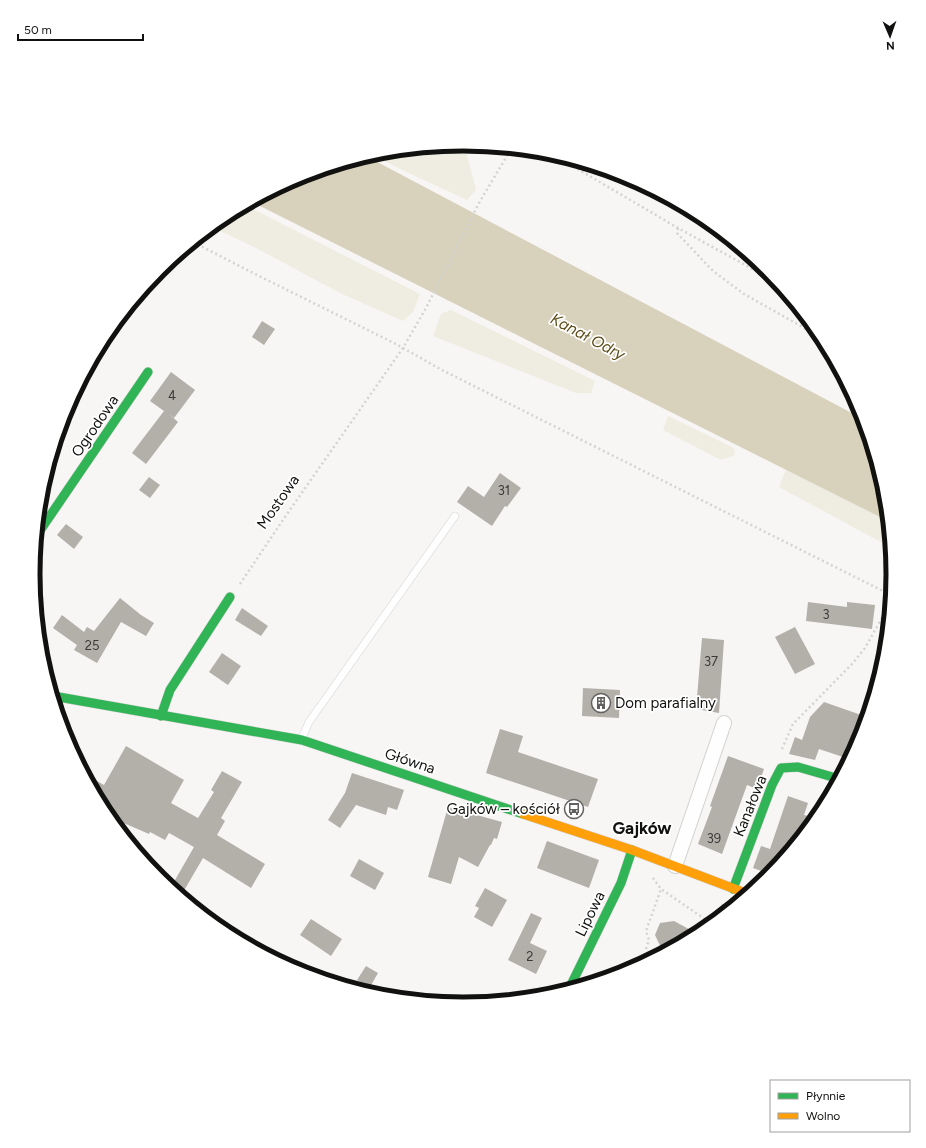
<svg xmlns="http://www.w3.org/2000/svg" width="926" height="1148" font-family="Figtree,sans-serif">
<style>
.green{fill:#efece1}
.water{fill:#d8d1bc}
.building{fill:#b3b0aa}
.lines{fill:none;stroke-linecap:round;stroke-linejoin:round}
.lane-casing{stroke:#d2d2d1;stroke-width:8}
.street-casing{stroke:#d2d2d1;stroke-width:16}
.fast-casing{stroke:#d2d2d1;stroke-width:10}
.slow-casing{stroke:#d2d2d1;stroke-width:10}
.path{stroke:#d3d3d2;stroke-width:2.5;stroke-dasharray:2 3;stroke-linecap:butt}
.lane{stroke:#fefefe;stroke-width:7}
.street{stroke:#fefefe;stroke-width:14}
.fast{stroke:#30b455;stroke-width:9}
.slow{stroke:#ff9f0a;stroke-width:9}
.labels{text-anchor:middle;stroke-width:3.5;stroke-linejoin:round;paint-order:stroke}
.number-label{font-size:13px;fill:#3a3936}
.street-label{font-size:15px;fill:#11110f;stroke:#fff}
.poi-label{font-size:15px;fill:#11110f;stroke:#fff;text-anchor:start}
.water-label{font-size:16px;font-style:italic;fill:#5d4d19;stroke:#fff}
.quarter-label{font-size:17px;font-weight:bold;fill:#11110f;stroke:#fff}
.rim{fill:none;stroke:#11110f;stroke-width:5}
</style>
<rect width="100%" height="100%" fill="#f7f6f5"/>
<!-- green -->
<g class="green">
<polygon points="464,144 476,190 467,200 400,169 372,154 379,152"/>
<polygon points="245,205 420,294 413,312 403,321 342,294 256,248 212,227 224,216"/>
<polygon points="451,310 595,381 591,393 576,393 433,336 441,314"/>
<polygon points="668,416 734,448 735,455 721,460 663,430"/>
<polygon points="786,469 888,521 890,547 779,487"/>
</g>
<!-- water -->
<polygon class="water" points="366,156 863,419 885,490 888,521 252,202 299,177"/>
<!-- building -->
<g class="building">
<polygon points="262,321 275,329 264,345 252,337"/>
<polygon points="171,372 195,390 174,418 169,414 178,422 146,464 132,453 164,411 150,401"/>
<polygon points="500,473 521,488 507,507 505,506 492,526 457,502 468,486 484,497"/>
<polygon points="149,477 160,485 150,498 139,490"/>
<polygon points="66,524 83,537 74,549 57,535"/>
<polygon points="120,598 141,615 154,623 146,636 121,622 97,663 74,650 77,645 53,628 62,615 84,632 87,627 94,631"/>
<polygon points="808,602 847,607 847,602 875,605 872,629 806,621"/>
<polygon points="242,608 268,626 261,636 235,620"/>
<polygon points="795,627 815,664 795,674 775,637"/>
<polygon points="702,638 724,640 719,713 696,709"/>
<polygon points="222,653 241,666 228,685 209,672"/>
<polygon points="583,688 620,690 619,718 582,716"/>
<polygon points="824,702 867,717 860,739 849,759 819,749 815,760 789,754 795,737 802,740 810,717"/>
<polygon points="500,729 523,736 518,752 598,779 588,807 486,773"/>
<polygon points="126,746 184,780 171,803 198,818 214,792 211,790 222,771 242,782 221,818 225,821 217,835 265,864 251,888 203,858 182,894 171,887 194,847 169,833 165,840 150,832 149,834 119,821 116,826 105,813 84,774 104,785"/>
<polygon points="728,756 764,769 757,789 747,785 722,854 698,844 712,807 710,806"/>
<polygon points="352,773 404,790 397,810 388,807 386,815 356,805 340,828 328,820 345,793"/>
<polygon points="788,796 808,803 804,815 816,818 770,874 753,868 761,846 770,849"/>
<polygon points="448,807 502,822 497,839 494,838 491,845 490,845 478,867 459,857 451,884 428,877"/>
<polygon points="547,841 599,860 589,888 537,868"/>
<polygon points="359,859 384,873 375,890 350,876"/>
<polygon points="485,888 507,900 492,927 474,917 479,908 475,906"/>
<polygon points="531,913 542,918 530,943 547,951 536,974 508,960"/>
<polygon points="311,919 342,939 331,956 300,935"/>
<polygon points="674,921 698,934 663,952 655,935 660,923"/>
<polygon points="366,966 378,973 370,987 357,980"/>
</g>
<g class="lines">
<defs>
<polyline id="lane" points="302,738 309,722 455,516"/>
<polyline id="street" points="675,866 724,723"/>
<g id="fast">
<polyline points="37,535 148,372"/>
<polyline points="53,696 302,740 523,814"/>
<polyline points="161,716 170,690 230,597"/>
<polyline points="733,889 772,785 781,768 798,767 836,778 840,776"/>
<polyline points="569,989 621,883 632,850"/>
</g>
<polyline id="slow" points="523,814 632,850 748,894"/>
</defs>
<!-- lane casing -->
<use href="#lane" class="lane-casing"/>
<!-- street casing -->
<use href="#street" class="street-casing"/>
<!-- fast casing -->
<use href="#fast" class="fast-casing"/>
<!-- slow casing -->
<use href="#slow" class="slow-casing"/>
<!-- path -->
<g class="path">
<polyline points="516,149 539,156 564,161 678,228 778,283"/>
<polyline points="678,228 677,233 713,271 744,294 822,338"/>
<polyline points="193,242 255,274 396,344 442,370 891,595"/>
<polyline points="240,584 287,514 403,348 426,308 479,203 511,149"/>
<polyline points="782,749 793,724 853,663 865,648 883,616 891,597"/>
<polyline points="653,878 661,889 712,924"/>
<polyline points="716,920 723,904"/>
<polyline points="646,949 649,940 646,931 661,889"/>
</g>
<!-- lane -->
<use href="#lane" class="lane"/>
<!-- street -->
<use href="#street" class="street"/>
<!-- fast -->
<use href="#fast" class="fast"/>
<!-- slow -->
<use href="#slow" class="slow"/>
</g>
<!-- icons -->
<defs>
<symbol id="building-ring" viewBox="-11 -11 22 22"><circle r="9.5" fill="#fff" stroke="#626160" stroke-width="1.5"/><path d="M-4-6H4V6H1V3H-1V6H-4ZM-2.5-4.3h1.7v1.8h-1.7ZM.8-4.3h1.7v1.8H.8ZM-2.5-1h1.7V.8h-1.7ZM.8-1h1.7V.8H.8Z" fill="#626160"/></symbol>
<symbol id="bus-ring" viewBox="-11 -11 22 22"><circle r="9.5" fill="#fff" stroke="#626160" stroke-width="1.5"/><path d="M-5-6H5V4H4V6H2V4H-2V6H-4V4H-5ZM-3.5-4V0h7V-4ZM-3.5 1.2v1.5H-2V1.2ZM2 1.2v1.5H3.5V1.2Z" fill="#626160"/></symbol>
</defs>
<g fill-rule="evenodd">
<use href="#building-ring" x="590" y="692" width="22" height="22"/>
<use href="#bus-ring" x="563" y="798" width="22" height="22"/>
</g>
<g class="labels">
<!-- number labels -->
<g class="number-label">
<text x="172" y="400">4</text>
<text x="504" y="495">31</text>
<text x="826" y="619">3</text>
<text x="92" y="650">25</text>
<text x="711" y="666">37</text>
<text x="714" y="843">39</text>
<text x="530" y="961">2</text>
</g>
<!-- street labels -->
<g class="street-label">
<text transform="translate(95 426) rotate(-56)" y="5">Ogrodowa</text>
<text transform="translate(278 502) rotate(-55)" y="5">Mostowa</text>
<text transform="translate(410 761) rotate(18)" y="5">Główna</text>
<text transform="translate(750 806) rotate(-68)" y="5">Kanałowa</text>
<text transform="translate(590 914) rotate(-64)" y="5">Lipowa</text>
</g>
<!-- poi labels -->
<g class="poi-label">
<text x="615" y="708">Dom parafialny</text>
<text x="560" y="814" text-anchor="end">Gajków – kościół</text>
</g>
<!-- water labels -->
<g class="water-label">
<text transform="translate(588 336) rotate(28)" y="6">Kanał Odry</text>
</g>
<!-- quarter labels -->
<g class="quarter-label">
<text x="642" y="834">Gajków</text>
</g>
</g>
<!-- crop -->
<path d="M0 0H926V1148H0ZM40 574a423 423 0 1 1 846 0a423 423 0 1 1-846 0Z" fill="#fff" fill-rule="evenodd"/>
<path class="rim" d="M40 574a423 423 0 1 1 846 0a423 423 0 1 1-846 0Z"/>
<!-- legend -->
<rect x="770" y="1080" width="140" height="52" fill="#ffffff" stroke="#a0a09f"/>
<rect x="778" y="1093" width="20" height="6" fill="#30b455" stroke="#a0a09f"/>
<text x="806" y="1100" font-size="12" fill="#11110f">Płynnie</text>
<rect x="778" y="1113" width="20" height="6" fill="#ff9f0a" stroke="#a0a09f"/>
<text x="806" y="1120" font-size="12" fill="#11110f">Wolno</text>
<!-- north arrow -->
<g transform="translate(890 36) rotate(178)" stroke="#ffffff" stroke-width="3" paint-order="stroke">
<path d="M0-3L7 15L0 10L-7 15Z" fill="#11110f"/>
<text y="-6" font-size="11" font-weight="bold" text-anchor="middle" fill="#11110f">N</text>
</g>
<!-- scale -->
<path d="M18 34v6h125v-6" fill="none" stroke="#11110f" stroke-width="2"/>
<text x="24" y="34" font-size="12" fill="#11110f" stroke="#ffffff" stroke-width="3" paint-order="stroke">50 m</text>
</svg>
